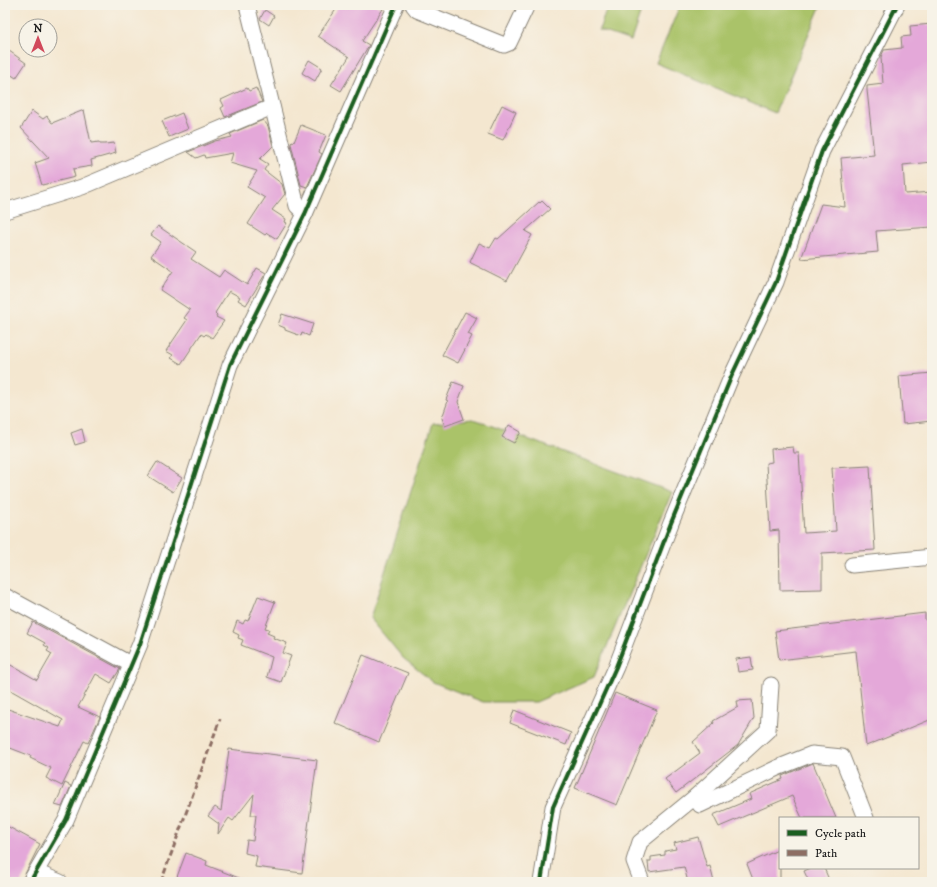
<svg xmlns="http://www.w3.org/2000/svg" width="937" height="887" font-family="'IM FELL DW Pica',serif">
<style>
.green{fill:#aac369;stroke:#637042}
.building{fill:#e4a8d9}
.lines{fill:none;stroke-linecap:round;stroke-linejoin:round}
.minor-casing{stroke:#888276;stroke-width:17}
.minor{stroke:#fff;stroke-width:15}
.quiet{stroke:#8d6e63;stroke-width:3;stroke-dasharray:6 3;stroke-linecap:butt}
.cycleway-casing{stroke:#f7f3e8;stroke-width:6}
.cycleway{stroke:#1b5e20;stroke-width:4}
</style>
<rect width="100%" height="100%" fill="#f7f3e8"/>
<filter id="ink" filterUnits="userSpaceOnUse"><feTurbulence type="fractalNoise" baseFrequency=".025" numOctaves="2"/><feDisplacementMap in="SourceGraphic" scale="8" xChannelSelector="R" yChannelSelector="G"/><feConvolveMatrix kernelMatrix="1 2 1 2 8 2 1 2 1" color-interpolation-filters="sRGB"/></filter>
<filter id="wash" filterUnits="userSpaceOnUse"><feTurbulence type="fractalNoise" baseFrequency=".012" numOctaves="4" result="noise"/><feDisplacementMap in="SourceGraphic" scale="16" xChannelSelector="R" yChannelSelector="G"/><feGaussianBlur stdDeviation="0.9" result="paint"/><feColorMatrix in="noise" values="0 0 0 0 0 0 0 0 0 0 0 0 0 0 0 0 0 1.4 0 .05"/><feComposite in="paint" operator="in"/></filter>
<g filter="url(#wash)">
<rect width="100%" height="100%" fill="#f4e7d0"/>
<!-- green -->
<g class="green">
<polygon points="608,5 643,5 631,41 599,30"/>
<polygon points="680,5 821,5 775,113 656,63"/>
<polygon points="473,419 672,492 594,677 536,702 483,702 433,682 403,658 370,618 433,423"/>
</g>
<g id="blocks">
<!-- building -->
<g class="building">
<polygon points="339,5 376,5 383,9 362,41 369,45 341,91 331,85 349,57 318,36"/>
<polygon points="265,10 274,16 269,25 260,19"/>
<polygon points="932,24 932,162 903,165 905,194 932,192 932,227 876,231 878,252 801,259 821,204 845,207 841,158 874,155 867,90 867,86 883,84 881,57 884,50 902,48 901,37 911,36 910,26"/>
<polygon points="5,48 26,63 16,78 7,72 9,69 5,66"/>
<polygon points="309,60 322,68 315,81 302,73"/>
<polygon points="247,88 249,91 256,88 262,102 225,117 221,108 224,106 221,100"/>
<polygon points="502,105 516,112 503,140 488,134"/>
<polygon points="84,110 91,143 99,142 100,144 105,144 114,143 116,153 91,160 92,166 73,169 75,177 42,185 35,163 49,158 21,128 32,111 43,119 47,116 52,123"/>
<polygon points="182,113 188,129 169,137 162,121"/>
<polygon points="263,120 268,126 273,146 260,159 268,164 264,170 282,184 285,194 272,210 286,219 285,222 287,223 277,239 267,233 265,235 248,224 265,198 247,187 257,171 230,163 233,153 205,158 204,155 196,158 188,152 215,141 232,137 230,134"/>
<polygon points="301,125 326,135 319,152 322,154 307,187 301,185 291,144 292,141 294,142"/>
<polygon points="542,201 550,209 525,231 532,235 507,281 471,263 470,262 479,243 490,248 496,238 498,239 539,202 540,203"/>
<polygon points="158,226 196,252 191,259 219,277 224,270 247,285 257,268 266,273 246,305 238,300 240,297 229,291 215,313 217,315 216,317 224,321 212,338 206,334 204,336 201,334 181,364 171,358 173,355 166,351 187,320 184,318 190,310 160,290 173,271 151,256 161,242 151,235"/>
<polygon points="465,312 477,318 468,334 472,336 458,363 442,355"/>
<polygon points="282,314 313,324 309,336 302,333 301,336 285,330 285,328 278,325"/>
<polygon points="932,373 932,421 903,424 899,376"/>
<polygon points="453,382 464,386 458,402 464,419 445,426 442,418 448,401 446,400"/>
<polygon points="509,425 521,432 514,443 502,437"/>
<polygon points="82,429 85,442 75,445 71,433"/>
<polygon points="793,447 794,453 799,453 804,533 836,531 832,468 870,466 875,550 822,553 822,589 780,590 779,530 770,531 766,463 772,462 771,449"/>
<polygon points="157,462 182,478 173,492 148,476"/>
<polygon points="258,596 275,602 265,628 269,629 267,633 274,636 273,638 287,643 283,653 291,656 281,682 267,677 272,657 241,645 243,640 238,638 239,635 233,632 237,621 243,624 245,620 248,621"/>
<polygon points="925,613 925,620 932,619 932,664 930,664 932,719 866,746 856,651 779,660 775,631"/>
<polygon points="33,622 120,669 111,683 96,674 78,707 100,717 88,743 84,741 62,786 46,778 51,768 30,758 31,756 5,746 5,708 60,727 63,720 5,687 5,672 9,664 37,680 52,654 47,651 49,648 44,645 45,643 27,633"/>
<polygon points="363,655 408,673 379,742 335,723"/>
<polygon points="751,657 753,670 738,672 736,659"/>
<polygon points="615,693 657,710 617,805 575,788"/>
<polygon points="752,700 754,718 738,745 676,793 665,779 700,753 693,742 714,723 713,721 738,707 737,701"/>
<polygon points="514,710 571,733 566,745 510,723"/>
<polygon points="229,749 317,760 302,873 255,867 257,856 245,853 247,840 253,841 256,815 251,815 254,794 233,821 229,818 218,834 219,824 208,816 215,807 221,811"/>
<polygon points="813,763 836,818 802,818 792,796 719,827 713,815 751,799 749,794 783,779 782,776"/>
<polygon points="65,783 71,786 62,807 55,805"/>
<polygon points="5,825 40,844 21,882 5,882 5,853 7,850 5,849"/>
<polygon points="698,837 707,867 710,866 714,882 688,882 684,867 649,872 648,861 651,861 651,857 665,855 665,851 676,849 674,843"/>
<polygon points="780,849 780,882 754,882 747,864"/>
<polygon points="186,853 207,861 206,865 249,882 175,882"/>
<polygon points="811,868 824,868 830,882 809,882 804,871"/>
</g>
</g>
</g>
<g filter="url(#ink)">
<use href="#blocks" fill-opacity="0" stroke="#888276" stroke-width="1"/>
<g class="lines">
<defs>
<g id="minor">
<polyline points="247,5 297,206 305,214"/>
<polyline points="413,5 417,10 504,45 509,43 527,5"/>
<polyline points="5,211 82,187 272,107"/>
<polyline points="852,565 932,557"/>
<polyline points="5,596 132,665"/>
<polyline points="695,797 700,805 777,768 812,754 842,757 866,818"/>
<polyline points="36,872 60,882"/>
<polyline points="30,882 66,820 140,644 230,365 305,214 396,5"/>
<polyline points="541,882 553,807 616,667 671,523 732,375 776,282 822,151 897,5"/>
<polyline points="642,882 634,861 640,842 695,797 768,730 771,685"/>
</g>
</defs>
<!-- minor casing -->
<use href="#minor" class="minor-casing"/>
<!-- minor -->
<use href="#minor" class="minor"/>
<!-- quiet -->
<polyline class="quiet" points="161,882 220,719"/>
<defs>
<g id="cycleway">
<polyline points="30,882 66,820 140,644 230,365 305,214 396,5"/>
<polyline points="541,882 553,807 616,667 671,523 732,375 776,282 822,151 897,5"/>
</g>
</defs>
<!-- cycleway casing -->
<use href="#cycleway" class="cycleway-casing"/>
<!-- cycleway -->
<use href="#cycleway" class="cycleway"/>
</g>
</g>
<!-- margin -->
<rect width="937" height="887" fill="none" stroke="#f7f3e8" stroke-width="20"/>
<!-- legend -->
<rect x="779" y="817" width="140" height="52" fill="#f7f3e8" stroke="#9f9d96"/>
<rect x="787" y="830" width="20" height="6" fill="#1b5e20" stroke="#9f9d96"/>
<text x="815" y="837" font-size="12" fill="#1c1c1c">Cycle path</text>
<rect x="787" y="850" width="20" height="6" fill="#8d6e63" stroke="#9f9d96"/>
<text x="815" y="857" font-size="12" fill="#1c1c1c">Path</text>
<!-- north arrow -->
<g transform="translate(38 38)"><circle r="19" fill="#f7f3e8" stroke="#9f9d96"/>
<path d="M0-3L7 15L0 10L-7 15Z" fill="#d1495b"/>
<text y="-6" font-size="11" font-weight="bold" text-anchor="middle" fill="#1c1c1c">N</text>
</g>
</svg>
